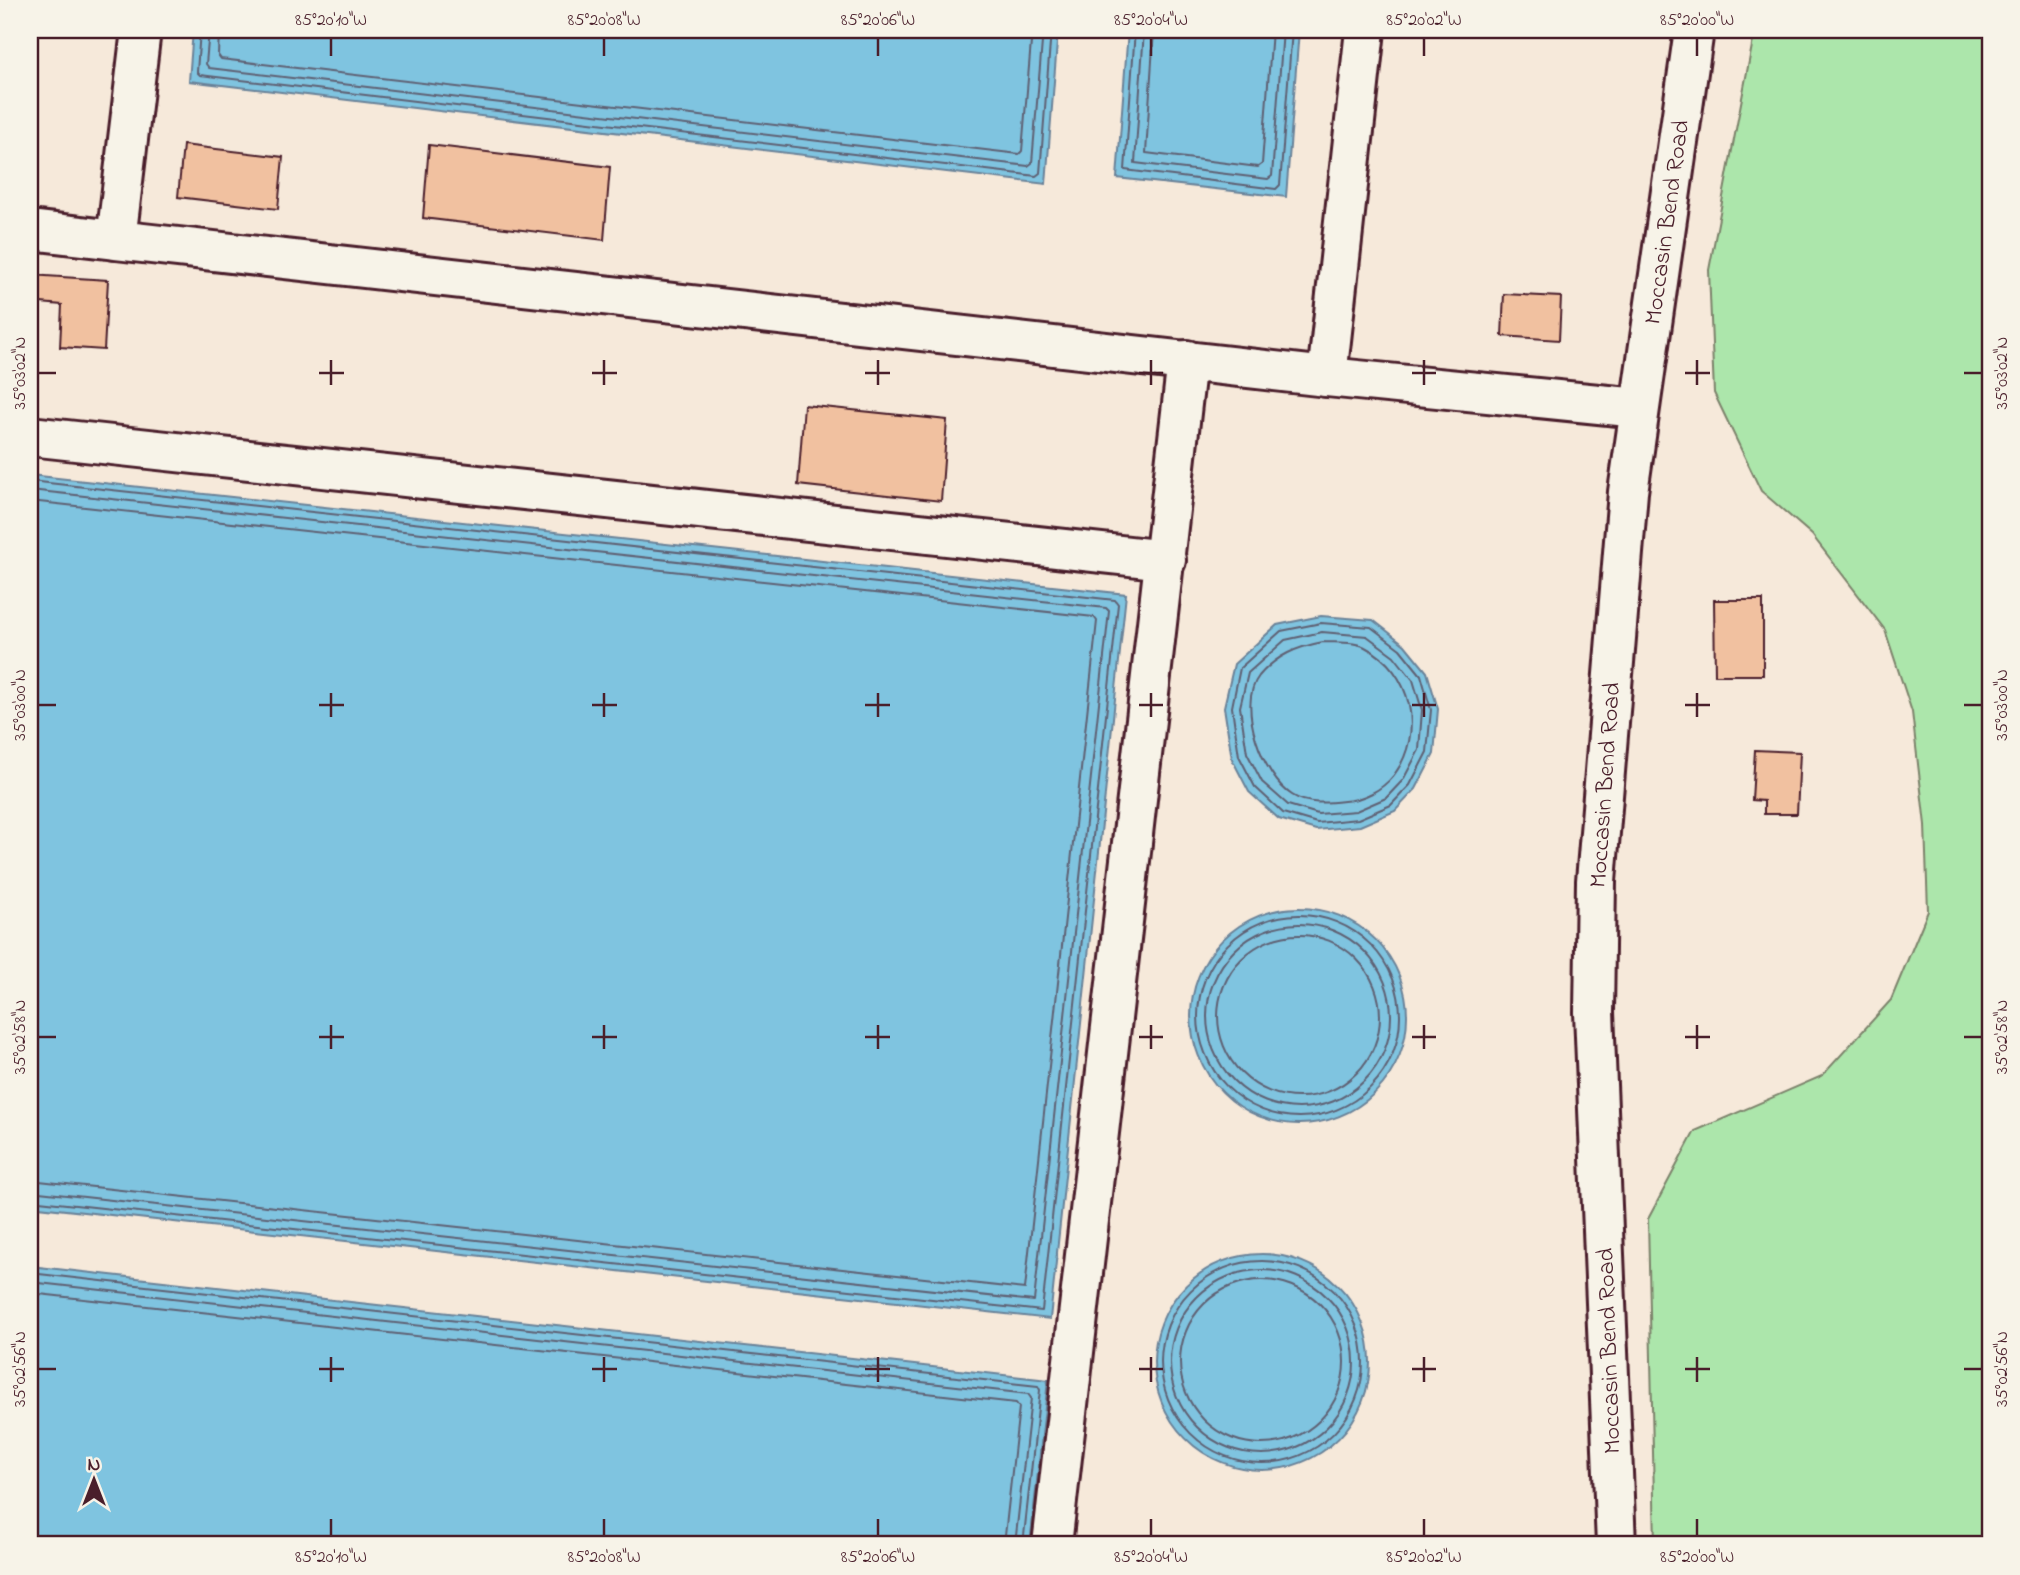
<svg xmlns="http://www.w3.org/2000/svg" width="2020" height="1575" font-family="'Indie Flower',sans-serif">
<style>
.green{fill:#ace6ab;stroke:#7b826b;stroke-width:2}
.water{fill:#7fc4e0;stroke:#6a8298;stroke-width:2}
.lines{fill:none;stroke-linecap:round;stroke-linejoin:round}
.shore{stroke:#5f6173;stroke-width:2}
.building{fill:#f1c1a0;stroke:#4a1f2b;stroke-width:2}
.minor-casing{stroke:#4a1f2b;stroke-width:44}
.minor{stroke:#f7f3e8;stroke-width:38}
.ticks{fill:none;stroke:#4a1f2b;stroke-width:2.5}
.labels{text-anchor:middle;stroke-width:5;stroke-linejoin:round;paint-order:stroke}
.street-label{font-size:24px;fill:#4a1f2b;stroke:#f7f3e8}
.neatline{fill:none;stroke:#4a1f2b;stroke-width:2.5}
.ticks-label{font-size:18px;text-anchor:middle;fill:#4a1f2b}
</style>
<rect width="100%" height="100%" fill="#f6e9da"/>
<filter id="ink" filterUnits="userSpaceOnUse"><feTurbulence type="fractalNoise" baseFrequency=".0143" numOctaves="2"/><feDisplacementMap in="SourceGraphic" scale="14" xChannelSelector="R" yChannelSelector="G"/><feConvolveMatrix kernelMatrix="1 2 1 2 8 2 1 2 1" color-interpolation-filters="sRGB"/></filter>
<g filter="url(#ink)">
<!-- green -->
<polygon class="green" points="1755,30 1990,30 1990,1545 1655,1545 1648,1219 1695,1131 1822,1076 1891,1000 1928,911 1925,825 1912,712 1885,630 1812,535 1761,491 1714,393 1709,270"/>
<!-- water -->
<g class="water">
<polygon points="193,30 1058,30 1046,184 189,81"/>
<polygon points="1128,30 1299,30 1286,197 1117,178"/>
<polygon points="30,475 1126,594 1050,1319 30,1206"/>
<polygon points="1321,616 1373,620 1405,645 1427,672 1438,709 1434,754 1416,789 1395,811 1360,826 1316,830 1279,819 1249,792 1232,759 1224,707 1234,664 1277,625"/>
<circle cx="1299" cy="1016" r="108"/>
<circle cx="1262" cy="1362" r="108"/>
<polygon points="30,1266 1048,1380 1030,1545 30,1545"/>
</g>
<g class="lines">
<!-- shore -->
<g class="shore">
<polyline points="200,30 197,72 200,75 1036,176 1040,173 1051,30"/>
<polyline points="209,30 206,64 209,68 1028,166 1032,163 1043,30"/>
<polyline points="219,30 218,55 221,59 1019,154 1022,151 1032,30"/>
<polyline points="1135,30 1125,170 1276,189 1280,185 1292,30"/>
<polyline points="1144,30 1135,163 1268,179 1272,176 1283,30"/>
<polyline points="1154,30 1146,153 1258,167 1262,164 1272,30"/>
<polyline points="30,481 1115,600 1118,604 1042,1311 30,1200"/>
<polyline points="30,490 1106,608 1109,611 1034,1301 30,1191"/>
<polyline points="30,501 1094,617 1097,621 1025,1289 30,1180"/>
<polygon points="1321,623 1371,627 1400,649 1421,675 1431,710 1427,752 1410,785 1391,805 1358,819 1317,823 1283,813 1255,787 1239,756 1232,707 1240,668 1281,631"/>
<polygon points="1322,632 1367,636 1394,656 1413,680 1422,710 1419,750 1403,780 1386,798 1356,811 1318,814 1288,805 1262,782 1247,753 1240,707 1248,673 1285,640"/>
<path d="M 1323,642 C 1335,643 1354,641 1365,647 C 1412,671 1425,733 1394,775 C 1382,790 1363,800 1344,801 C 1327,803 1307,805 1292,795 C 1263,777 1236,705 1259,676 C 1277,655 1297,647 1323,642 Z"/>
<circle cx="1299" cy="1016" r="101"/>
<circle cx="1299" cy="1016" r="92"/>
<circle cx="1299" cy="1016" r="81"/>
<circle cx="1262" cy="1362" r="101"/>
<circle cx="1262" cy="1362" r="92"/>
<polyline points="30,1273 1038,1386 1040,1390 1023,1545"/>
<circle cx="1262" cy="1362" r="82"/>
<polyline points="30,1282 1028,1394 1031,1398 1015,1545"/>
<polyline points="30,1293 1016,1403 1019,1407 1004,1545"/>
</g>
</g>
<!-- building -->
<g class="building">
<polygon points="183,145 283,157 278,209 178,197"/>
<polygon points="429,145 610,167 604,240 423,218"/>
<polygon points="30,275 108,280 104,350 60,347 62,305 30,302"/>
<polygon points="1504,294 1561,297 1559,340 1502,336"/>
<polygon points="804,405 947,420 941,501 798,485"/>
<polygon points="1714,600 1763,600 1763,675 1715,675"/>
<polygon points="1755,750 1800,752 1797,814 1764,814 1764,801 1752,800"/>
</g>
<g class="lines">
<defs>
<g id="minor">
<polyline points="141,30 116,240 1327,377 1639,408"/>
<polyline points="30,230 116,240"/>
<polyline points="1327,377 1365,30"/>
<polyline points="30,436 1166,560"/>
<polyline points="1052,1545 1187,360"/>
<polyline points="1616,1545 1594,1012 1596,881 1628,492 1694,30"/>
</g>
</defs>
<!-- minor casing -->
<use href="#minor" class="minor-casing"/>
<!-- minor -->
<use href="#minor" class="minor"/>
</g>
</g>
<!-- ticks -->
<path class="ticks" d="M 331,38 L 331,56M 604,38 L 604,56M 878,38 L 878,56M 1151,38 L 1151,56M 1424,38 L 1424,56M 1697,38 L 1697,56M 331,360 L 331,385M 604,360 L 604,385M 878,360 L 878,385M 1151,360 L 1151,385M 1424,360 L 1424,385M 1697,360 L 1697,385M 38,373 L 56,373M 319,373 L 344,373M 592,373 L 617,373M 865,373 L 890,373M 1139,373 L 1163,373M 1412,373 L 1436,373M 1685,373 L 1710,373M 1964,373 L 1982,373M 331,693 L 331,717M 604,693 L 604,717M 878,693 L 878,717M 1151,693 L 1151,717M 1424,693 L 1424,717M 1697,693 L 1697,717M 38,705 L 56,705M 319,705 L 344,705M 592,705 L 617,705M 865,705 L 890,705M 1139,705 L 1163,705M 1412,705 L 1436,705M 1685,705 L 1710,705M 1964,705 L 1982,705M 331,1025 L 331,1049M 604,1025 L 604,1049M 878,1025 L 878,1049M 1151,1025 L 1151,1049M 1424,1025 L 1424,1049M 1697,1025 L 1697,1049M 38,1037 L 56,1037M 319,1037 L 344,1037M 592,1037 L 617,1037M 865,1037 L 890,1037M 1139,1037 L 1163,1037M 1412,1037 L 1436,1037M 1685,1037 L 1710,1037M 1964,1037 L 1982,1037M 331,1357 L 331,1382M 604,1357 L 604,1382M 878,1357 L 878,1382M 1151,1357 L 1151,1382M 1424,1357 L 1424,1382M 1697,1357 L 1697,1382M 38,1369 L 56,1369M 319,1369 L 344,1369M 592,1369 L 617,1369M 865,1369 L 890,1369M 1139,1369 L 1163,1369M 1412,1369 L 1436,1369M 1685,1369 L 1710,1369M 1964,1369 L 1982,1369M 331,1519 L 331,1536M 604,1519 L 604,1536M 878,1519 L 878,1536M 1151,1519 L 1151,1536M 1424,1519 L 1424,1536M 1697,1519 L 1697,1536"/>
<g class="labels">
<!-- street labels -->
<g class="street-label">
<text transform="translate(1666 222) rotate(-82)" y="8">Moccasin Bend Road</text>
<text transform="translate(1604 785) rotate(-86)" y="8">Moccasin Bend Road</text>
<text transform="translate(1608 1351) rotate(-92)" y="8">Moccasin Bend Road</text>
</g>
</g>
<!-- margin -->
<rect width="2020" height="1575" fill="none" stroke="#f7f3e8" stroke-width="77"/>
<!-- north arrow -->
<g transform="translate(94 1480)" stroke="#f7f3e8" stroke-width="5" paint-order="stroke">
<path d="M0-5L12 26L0 18L-12 26Z" fill="#4a1f2b"/>
<text y="-10" font-size="19" font-weight="bold" text-anchor="middle" fill="#4a1f2b">N</text>
</g>
<rect x="38" y="38" width="1944" height="1498" class="neatline"/>
<g class="ticks-label">
<text x="331" y="25">85°20'10"W</text>
<text x="604" y="25">85°20'08"W</text>
<text x="878" y="25">85°20'06"W</text>
<text x="1151" y="25">85°20'04"W</text>
<text x="1424" y="25">85°20'02"W</text>
<text x="1697" y="25">85°20'00"W</text>
<text transform="translate(19 373) rotate(-90)" y="6">35°03'02"N</text>
<text transform="translate(2001 373) rotate(-90)" y="6">35°03'02"N</text>
<text transform="translate(19 705) rotate(-90)" y="6">35°03'00"N</text>
<text transform="translate(2001 705) rotate(-90)" y="6">35°03'00"N</text>
<text transform="translate(19 1037) rotate(-90)" y="6">35°02'58"N</text>
<text transform="translate(2001 1037) rotate(-90)" y="6">35°02'58"N</text>
<text transform="translate(19 1369) rotate(-90)" y="6">35°02'56"N</text>
<text transform="translate(2001 1369) rotate(-90)" y="6">35°02'56"N</text>
<text x="331" y="1562">85°20'10"W</text>
<text x="604" y="1562">85°20'08"W</text>
<text x="878" y="1562">85°20'06"W</text>
<text x="1151" y="1562">85°20'04"W</text>
<text x="1424" y="1562">85°20'02"W</text>
<text x="1697" y="1562">85°20'00"W</text>
</g>
</svg>
